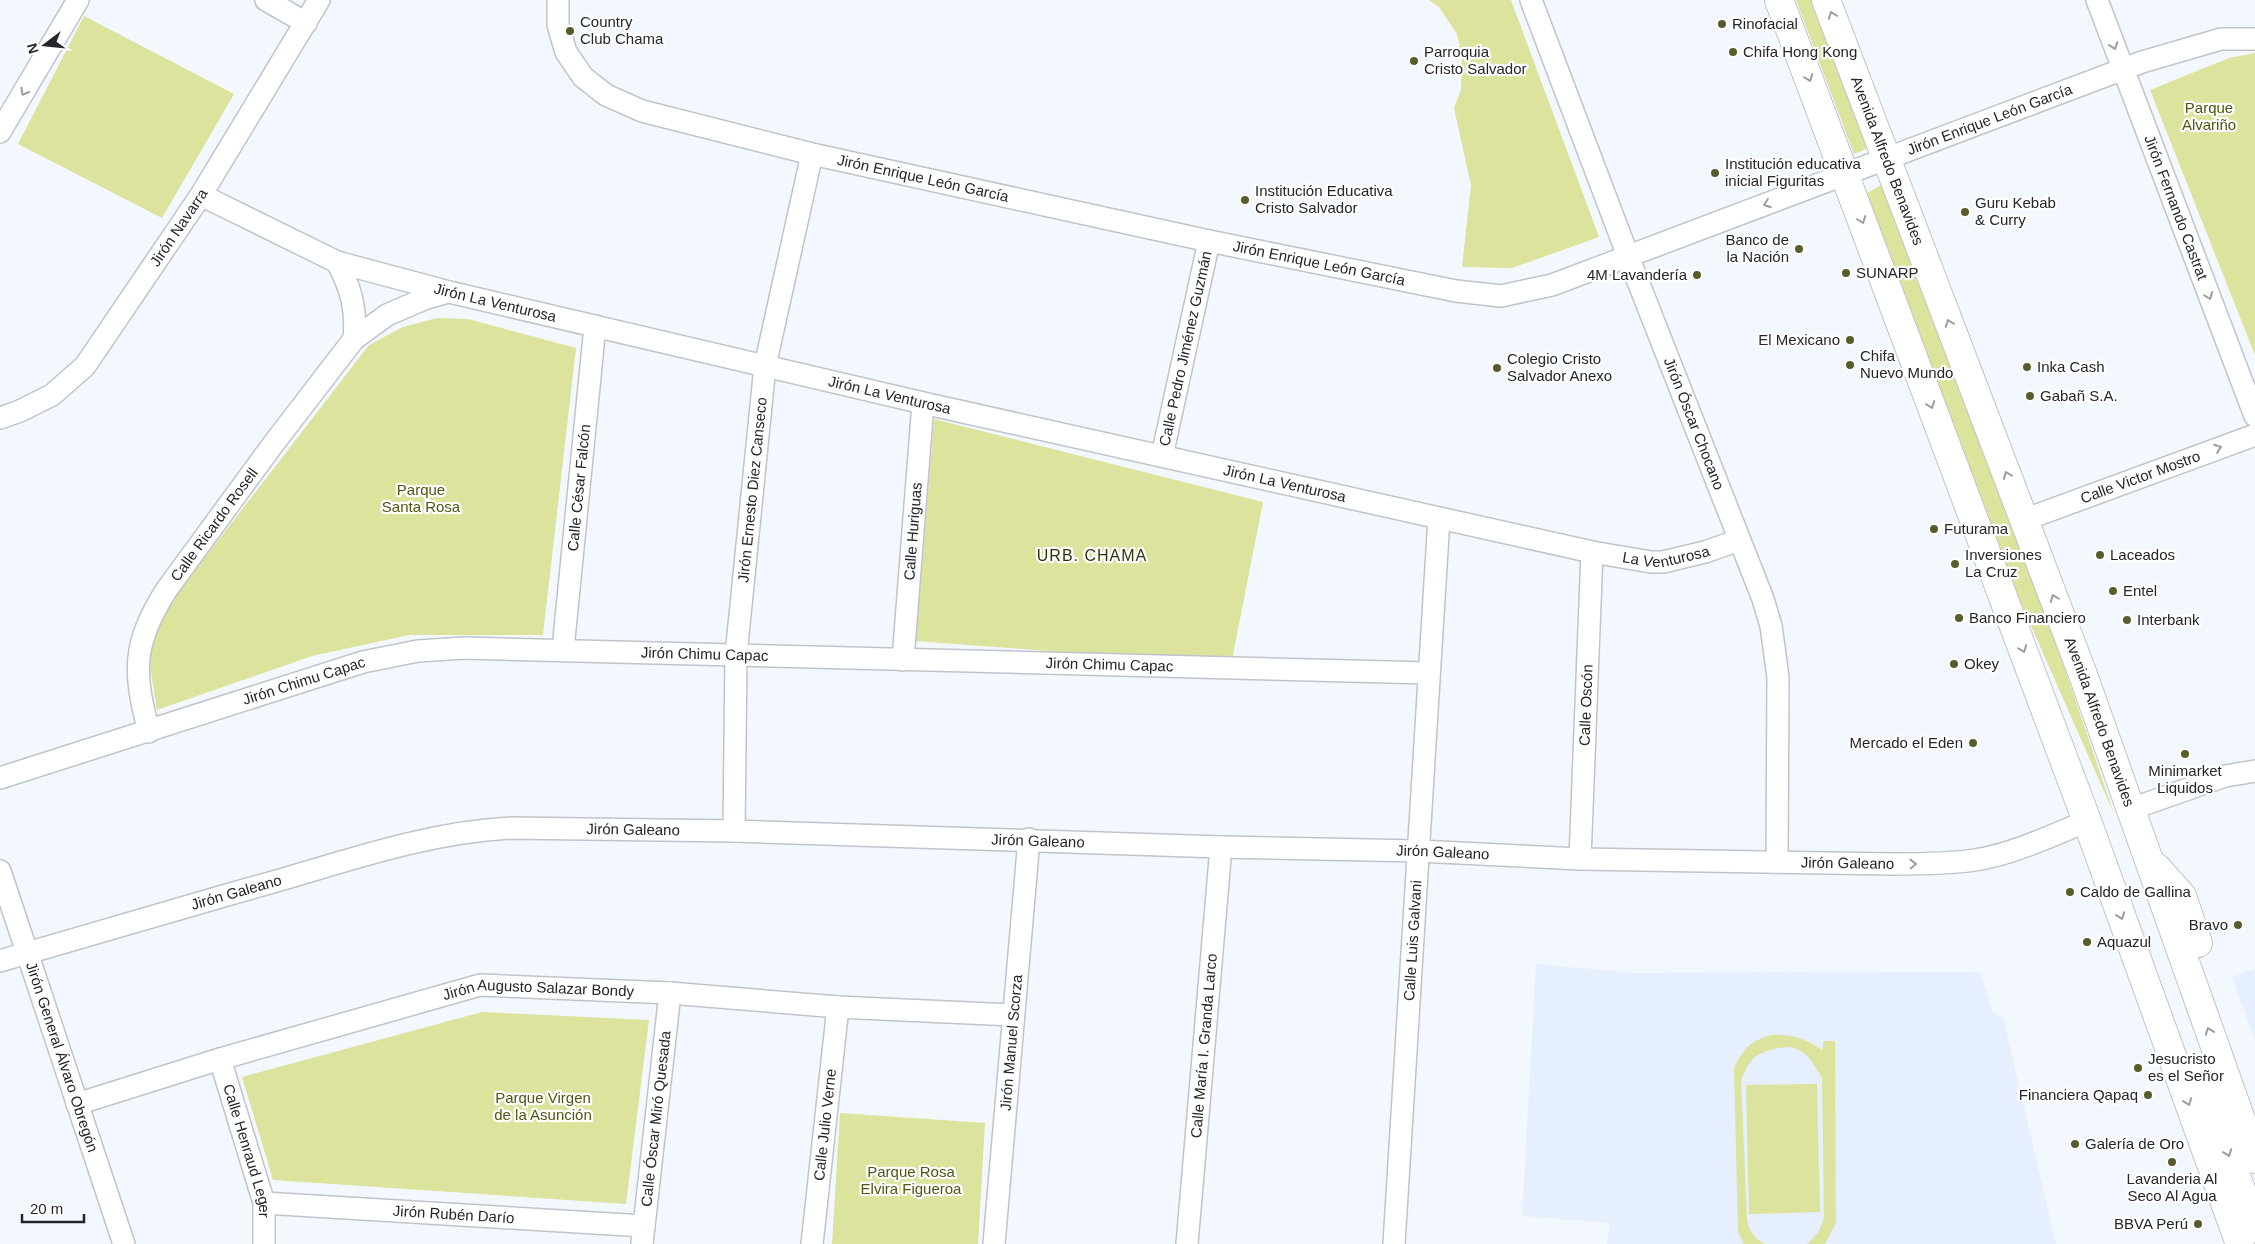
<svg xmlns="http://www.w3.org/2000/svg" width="2255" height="1244" font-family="Arial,sans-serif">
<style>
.built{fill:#e5effd}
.green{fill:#dbe39d}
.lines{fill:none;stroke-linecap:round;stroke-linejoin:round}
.minor-casing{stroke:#bfc4cc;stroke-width:24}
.major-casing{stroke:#bfc4cc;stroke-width:30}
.minor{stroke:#fff;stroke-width:21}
.major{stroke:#fff;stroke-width:28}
.oneway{stroke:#9c9d9f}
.poi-dot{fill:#575c2a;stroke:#fff;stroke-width:2}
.labels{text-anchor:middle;stroke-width:4.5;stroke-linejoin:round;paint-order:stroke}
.poi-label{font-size:15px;fill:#242629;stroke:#fff;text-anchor:start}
.park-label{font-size:15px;fill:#525612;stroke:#fff}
.street-label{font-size:15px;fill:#242629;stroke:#fff}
.neighbourhood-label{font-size:16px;letter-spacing:1px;fill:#31350b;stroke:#fff}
</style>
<rect width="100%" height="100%" fill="#f3f7fe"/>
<!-- built -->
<g class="built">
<polygon points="1536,964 1633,973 1980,972 1993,1013 2003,1017 2056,1244 1607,1244 1610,1223 1522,1216"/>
<polygon points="2255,969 2255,1041 2232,977"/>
</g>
<!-- green -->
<g class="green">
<polygon points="1429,0 1511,0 1599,237 1512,268 1462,267 1471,185 1454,108 1461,90 1462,57 1457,34 1439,7"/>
<polygon points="1796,0 1819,0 1875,145 1854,154"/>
<polygon points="84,16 234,94 162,218 18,144"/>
<polygon points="2255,53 2255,355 2150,90 2229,58"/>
<polygon points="1883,184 2051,628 2114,814 1991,535 1867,193"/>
<polygon points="437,318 468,319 576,348 543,635 409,635 312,656 157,710 148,655 159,621 179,591 369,345 403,327"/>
<polygon points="934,419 1263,502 1231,665 916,641"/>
<polygon points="482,1012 649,1020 626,1204 273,1180 242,1077"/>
<path d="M 1771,1035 C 1791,1034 1805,1038 1822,1050 L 1824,1041 L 1835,1041 L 1836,1223 L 1825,1244 L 1807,1244 C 1817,1236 1821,1229 1824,1217 L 1822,1078 C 1816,1067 1808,1054 1797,1049 C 1786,1044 1765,1050 1755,1057 C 1748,1063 1745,1072 1741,1080 L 1747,1220 C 1749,1231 1755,1239 1765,1244 L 1744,1244 L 1738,1232 L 1734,1068 C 1744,1048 1749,1042 1771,1035 Z"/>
<polygon points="1817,1084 1820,1212 1749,1214 1746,1085"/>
<polygon points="840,1113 985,1123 978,1244 832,1244"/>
</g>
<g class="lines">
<defs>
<g id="minor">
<polyline points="266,0 306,23"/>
<path id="s1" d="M 558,0 L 558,25 L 566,52 L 583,77 L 606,95 L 642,111 L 812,154 L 1209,241 L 1456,291 L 1501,296 L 1552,285 L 2142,62 L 2221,39 L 2255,39"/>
<path id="s2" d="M 1531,0 L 1628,256 L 1763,599 L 1771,626 L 1778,677 L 1777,862"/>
<path id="s3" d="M 2097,0 L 2255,416"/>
<polyline points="0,132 78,0"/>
<path id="s4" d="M 201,195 L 337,262 L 449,292 L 923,403 L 1592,552 L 1651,562 L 1663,562 L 1705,552 L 1739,540"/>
<path d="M 337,262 C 351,288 357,310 354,339"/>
<path id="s5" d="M 0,418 L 20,411 L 52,395 L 85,366 L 201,195 L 319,0"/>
<path id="s6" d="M 1162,456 L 1209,241"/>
<path id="s7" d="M 2024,520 L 2255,435"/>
<path id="s8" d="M 563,649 L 595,326"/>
<path id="s9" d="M 903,660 L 923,403"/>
<path id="s10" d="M 149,732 C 133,671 132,644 167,589 L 274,443 L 354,339 L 387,315 L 424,299 L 448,292"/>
<path id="s11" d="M 0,778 L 363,662 L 418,651 L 464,648 L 1429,673"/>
<polyline points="2131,809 2225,776 2255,771"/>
<path id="s12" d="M 734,831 L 736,655 L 765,366 L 812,154"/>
<path id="s13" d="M 1580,859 L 1592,552"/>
<path id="s14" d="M 0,871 L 124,1244"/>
<path id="s15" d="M 0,961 C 95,933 191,905 287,878 C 361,856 434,832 511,828 L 734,831 L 1221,847 L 1419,851 L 1580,859 L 1894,864 C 1921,864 1948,864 1975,860 C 2013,854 2051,836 2087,821"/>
<path id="s16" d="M 220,1059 L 264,1203 L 264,1244"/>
<path id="s17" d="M 77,1104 L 220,1059 L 480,985 L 670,993 L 838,1007 L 1013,1015"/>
<path id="s18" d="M 264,1203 L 644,1226"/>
<path id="s19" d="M 642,1244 L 670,993"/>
<path id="s20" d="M 812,1244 L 838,1007"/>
<path id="s21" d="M 994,1244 L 1029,839"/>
<path id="s22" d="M 1187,1244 L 1221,847"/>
<path id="s23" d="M 1394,1244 L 1439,518"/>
</g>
<g id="major">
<polyline points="1779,0 2087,821 2240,1244"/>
<path id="s24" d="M 1826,0 L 2082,672 L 2255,1159"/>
<polyline points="2157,868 2182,896 2198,943"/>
<polyline points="2198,1071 2255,1228"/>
</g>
</defs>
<!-- minor casing -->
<use href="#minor" class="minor-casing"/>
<!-- major casing -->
<use href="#major" class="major-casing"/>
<!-- minor -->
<use href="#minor" class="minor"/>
<!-- major -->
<use href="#major" class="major"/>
</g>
<!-- one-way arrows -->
<defs><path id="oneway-chevron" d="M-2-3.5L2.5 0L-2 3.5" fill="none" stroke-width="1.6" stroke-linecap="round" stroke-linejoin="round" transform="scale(1.25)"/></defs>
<g class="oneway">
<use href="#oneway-chevron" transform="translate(1832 15) rotate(-111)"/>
<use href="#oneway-chevron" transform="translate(2114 46) rotate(70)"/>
<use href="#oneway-chevron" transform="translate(1809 78) rotate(69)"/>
<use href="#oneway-chevron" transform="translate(24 92) rotate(120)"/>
<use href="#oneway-chevron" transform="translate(1767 204) rotate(160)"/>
<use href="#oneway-chevron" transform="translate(1862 220) rotate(69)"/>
<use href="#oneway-chevron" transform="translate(2209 296) rotate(69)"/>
<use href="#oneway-chevron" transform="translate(1949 323) rotate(-111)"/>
<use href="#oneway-chevron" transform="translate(1931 405) rotate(69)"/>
<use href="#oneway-chevron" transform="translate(2218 448) rotate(-20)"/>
<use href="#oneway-chevron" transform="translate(2007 475) rotate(-111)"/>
<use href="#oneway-chevron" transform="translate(2054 598) rotate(-111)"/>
<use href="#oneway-chevron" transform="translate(2023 649) rotate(69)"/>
<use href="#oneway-chevron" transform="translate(1913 864) rotate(-1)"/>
<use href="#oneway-chevron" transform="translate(2121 916) rotate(70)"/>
<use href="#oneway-chevron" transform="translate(2209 1031) rotate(-110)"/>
<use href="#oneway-chevron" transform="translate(2188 1102) rotate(70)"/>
<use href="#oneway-chevron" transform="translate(2228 1153) rotate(70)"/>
</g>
<!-- markers -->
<g class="poi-dot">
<circle cx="1722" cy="24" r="5"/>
<circle cx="570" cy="31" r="5"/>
<circle cx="1733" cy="52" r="5"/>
<circle cx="1414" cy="61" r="5"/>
<circle cx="1715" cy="173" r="5"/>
<circle cx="1245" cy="200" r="5"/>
<circle cx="1965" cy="212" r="5"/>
<circle cx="1799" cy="249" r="5"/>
<circle cx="1846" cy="273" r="5"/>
<circle cx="1697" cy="275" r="5"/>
<circle cx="1850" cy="340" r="5"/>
<circle cx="1850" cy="365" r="5"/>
<circle cx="2027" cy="367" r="5"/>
<circle cx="1497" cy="368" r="5"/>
<circle cx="2030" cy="396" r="5"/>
<circle cx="1934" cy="529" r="5"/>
<circle cx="2100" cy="555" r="5"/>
<circle cx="1955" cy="564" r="5"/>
<circle cx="2113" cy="591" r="5"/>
<circle cx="1959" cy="618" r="5"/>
<circle cx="2127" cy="620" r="5"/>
<circle cx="1954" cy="664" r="5"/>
<circle cx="1973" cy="743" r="5"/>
<circle cx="2185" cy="754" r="5"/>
<circle cx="2070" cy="892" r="5"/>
<circle cx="2238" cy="925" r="5"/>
<circle cx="2087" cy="942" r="5"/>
<circle cx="2138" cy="1068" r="5"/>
<circle cx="2148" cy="1095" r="5"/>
<circle cx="2075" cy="1144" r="5"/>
<circle cx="2172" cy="1162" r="5"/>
<circle cx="2198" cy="1224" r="5"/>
</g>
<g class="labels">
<!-- poi labels -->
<g class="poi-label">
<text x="580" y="27">Country<tspan x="580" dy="17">Club Chama</tspan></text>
<text x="1732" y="29">Rinofacial</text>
<text x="1424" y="57">Parroquia<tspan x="1424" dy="17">Cristo Salvador</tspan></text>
<text x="1743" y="57">Chifa Hong Kong</text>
<text x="1725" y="169">Institución educativa<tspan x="1725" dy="17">inicial Figuritas</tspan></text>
<text x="1255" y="196">Institución Educativa<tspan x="1255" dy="17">Cristo Salvador</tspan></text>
<text x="1975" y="208">Guru Kebab<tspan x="1975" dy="17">&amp; Curry</tspan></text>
<text x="1789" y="245" text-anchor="end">Banco de<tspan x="1789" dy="17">la Nación</tspan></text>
<text x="1856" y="278">SUNARP</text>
<text x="1687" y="280" text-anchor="end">4M Lavandería</text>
<text x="1840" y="345" text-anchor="end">El Mexicano</text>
<text x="1860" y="361">Chifa<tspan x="1860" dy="17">Nuevo Mundo</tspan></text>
<text x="1507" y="364">Colegio Cristo<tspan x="1507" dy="17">Salvador Anexo</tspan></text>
<text x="2037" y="372">Inka Cash</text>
<text x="2040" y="401">Gabañ S.A.</text>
<text x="1944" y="534">Futurama</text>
<text x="1965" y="560">Inversiones<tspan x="1965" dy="17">La Cruz</tspan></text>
<text x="2110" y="560">Laceados</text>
<text x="2123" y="596">Entel</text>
<text x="1969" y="623">Banco Financiero</text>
<text x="2137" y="625">Interbank</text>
<text x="1964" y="669">Okey</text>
<text x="1963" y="748" text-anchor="end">Mercado el Eden</text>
<text x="2185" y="776" text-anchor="middle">Minimarket<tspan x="2185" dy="17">Liquidos</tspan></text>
<text x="2080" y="897">Caldo de Gallina</text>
<text x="2228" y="930" text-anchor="end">Bravo</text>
<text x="2097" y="947">Aquazul</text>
<text x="2148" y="1064">Jesucristo<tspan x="2148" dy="17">es el Señor</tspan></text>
<text x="2138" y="1100" text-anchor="end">Financiera Qapaq</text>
<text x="2085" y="1149">Galería de Oro</text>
<text x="2172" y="1184" text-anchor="middle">Lavanderia Al<tspan x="2172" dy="17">Seco Al Agua</tspan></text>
<text x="2188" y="1229" text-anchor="end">BBVA Perú</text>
</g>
<!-- park labels -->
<g class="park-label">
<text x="2209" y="113">Parque<tspan x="2209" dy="17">Alvariño</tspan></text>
<text x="421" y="495">Parque<tspan x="421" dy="17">Santa Rosa</tspan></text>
<text x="543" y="1103">Parque Virgen<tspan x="543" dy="17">de la Asunción</tspan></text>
<text x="911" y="1177">Parque Rosa<tspan x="911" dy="17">Elvira Figueroa</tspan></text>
</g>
<!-- street labels -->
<g class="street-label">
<text dy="5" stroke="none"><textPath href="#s1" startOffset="1551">Jirón Enrique León García</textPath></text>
<text dy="5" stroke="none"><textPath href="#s24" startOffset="172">Avenida Alfredo Benavides</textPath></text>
<text dy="5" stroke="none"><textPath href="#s1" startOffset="441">Jirón Enrique León García</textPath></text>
<text dy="5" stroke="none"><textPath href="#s3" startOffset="222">Jirón Fernando Castrat</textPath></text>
<text dy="5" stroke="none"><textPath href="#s5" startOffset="268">Jirón Navarra</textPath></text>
<text dy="5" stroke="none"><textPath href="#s1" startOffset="846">Jirón Enrique León García</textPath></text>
<text dy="5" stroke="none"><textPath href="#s4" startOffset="315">Jirón La Venturosa</textPath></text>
<text dy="5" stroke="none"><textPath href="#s6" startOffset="110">Calle Pedro Jiménez Guzmán</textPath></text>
<text dy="5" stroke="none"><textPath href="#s4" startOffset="720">Jirón La Venturosa</textPath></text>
<text dy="5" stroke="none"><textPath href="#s2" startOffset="454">Jirón Óscar Chocano</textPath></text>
<text dy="5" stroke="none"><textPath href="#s7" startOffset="124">Calle Victor Mostro</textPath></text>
<text dy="5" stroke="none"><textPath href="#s4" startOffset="1125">Jirón La Venturosa</textPath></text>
<text dy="5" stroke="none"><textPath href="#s8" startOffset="162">Calle César Falcón</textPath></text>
<text dy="5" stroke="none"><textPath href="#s12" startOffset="342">Jirón Ernesto Diez Canseco</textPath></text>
<text dy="5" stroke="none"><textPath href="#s10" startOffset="230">Calle Ricardo Rosell</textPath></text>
<text dy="5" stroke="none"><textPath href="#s9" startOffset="129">Calle Huriguas</textPath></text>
<text dy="5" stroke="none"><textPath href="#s4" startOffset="1515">La Venturosa</textPath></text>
<text dy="5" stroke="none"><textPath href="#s11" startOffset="724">Jirón Chimu Capac</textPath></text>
<text dy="5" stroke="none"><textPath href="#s11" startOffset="1129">Jirón Chimu Capac</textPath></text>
<text dy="5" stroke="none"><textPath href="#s11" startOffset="319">Jirón Chimu Capac</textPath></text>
<text dy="5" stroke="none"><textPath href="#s13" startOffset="154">Calle Oscón</textPath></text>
<text dy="5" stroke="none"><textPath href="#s24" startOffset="772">Avenida Alfredo Benavides</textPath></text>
<text dy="5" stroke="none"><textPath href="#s15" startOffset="651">Jirón Galeano</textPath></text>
<text dy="5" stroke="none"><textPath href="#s15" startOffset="1056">Jirón Galeano</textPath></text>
<text dy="5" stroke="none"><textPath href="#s15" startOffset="1461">Jirón Galeano</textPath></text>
<text dy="5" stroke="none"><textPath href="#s15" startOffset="1866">Jirón Galeano</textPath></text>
<text dy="5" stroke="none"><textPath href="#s15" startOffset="246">Jirón Galeano</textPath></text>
<text dy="5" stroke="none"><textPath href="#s23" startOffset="304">Calle Luis Galvani</textPath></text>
<text dy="5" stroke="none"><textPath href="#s17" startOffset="478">Jirón Augusto Salazar Bondy</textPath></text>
<text dy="5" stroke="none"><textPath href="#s21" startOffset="202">Jirón Manuel Scorza</textPath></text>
<text dy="5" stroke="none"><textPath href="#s22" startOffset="199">Calle María I. Granda Larco</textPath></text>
<text dy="5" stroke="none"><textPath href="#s14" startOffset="196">Jirón General Álvaro Obregón</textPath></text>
<text dy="5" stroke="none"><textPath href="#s19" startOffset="126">Calle Óscar Miró Quesada</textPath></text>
<text dy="5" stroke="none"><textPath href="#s20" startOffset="120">Calle Julio Verne</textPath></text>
<text dy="5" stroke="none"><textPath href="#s16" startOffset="96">Calle Henraud Leger</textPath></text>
<text dy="5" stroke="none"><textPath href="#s18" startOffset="190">Jirón Rubén Darío</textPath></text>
</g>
<!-- neighbourhood labels -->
<g class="neighbourhood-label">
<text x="1092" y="561">URB. CHAMA</text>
</g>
</g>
<!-- north arrow -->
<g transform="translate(45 45) rotate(254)" stroke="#ffffff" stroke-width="4" paint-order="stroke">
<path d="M0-4L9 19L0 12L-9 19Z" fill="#242629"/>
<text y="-8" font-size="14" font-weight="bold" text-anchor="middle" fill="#242629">N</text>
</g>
<!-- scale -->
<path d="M22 1214v8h62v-8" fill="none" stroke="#242629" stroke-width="2.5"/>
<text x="30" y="1214" font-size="15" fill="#242629" stroke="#ffffff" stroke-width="4" paint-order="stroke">20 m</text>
</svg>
